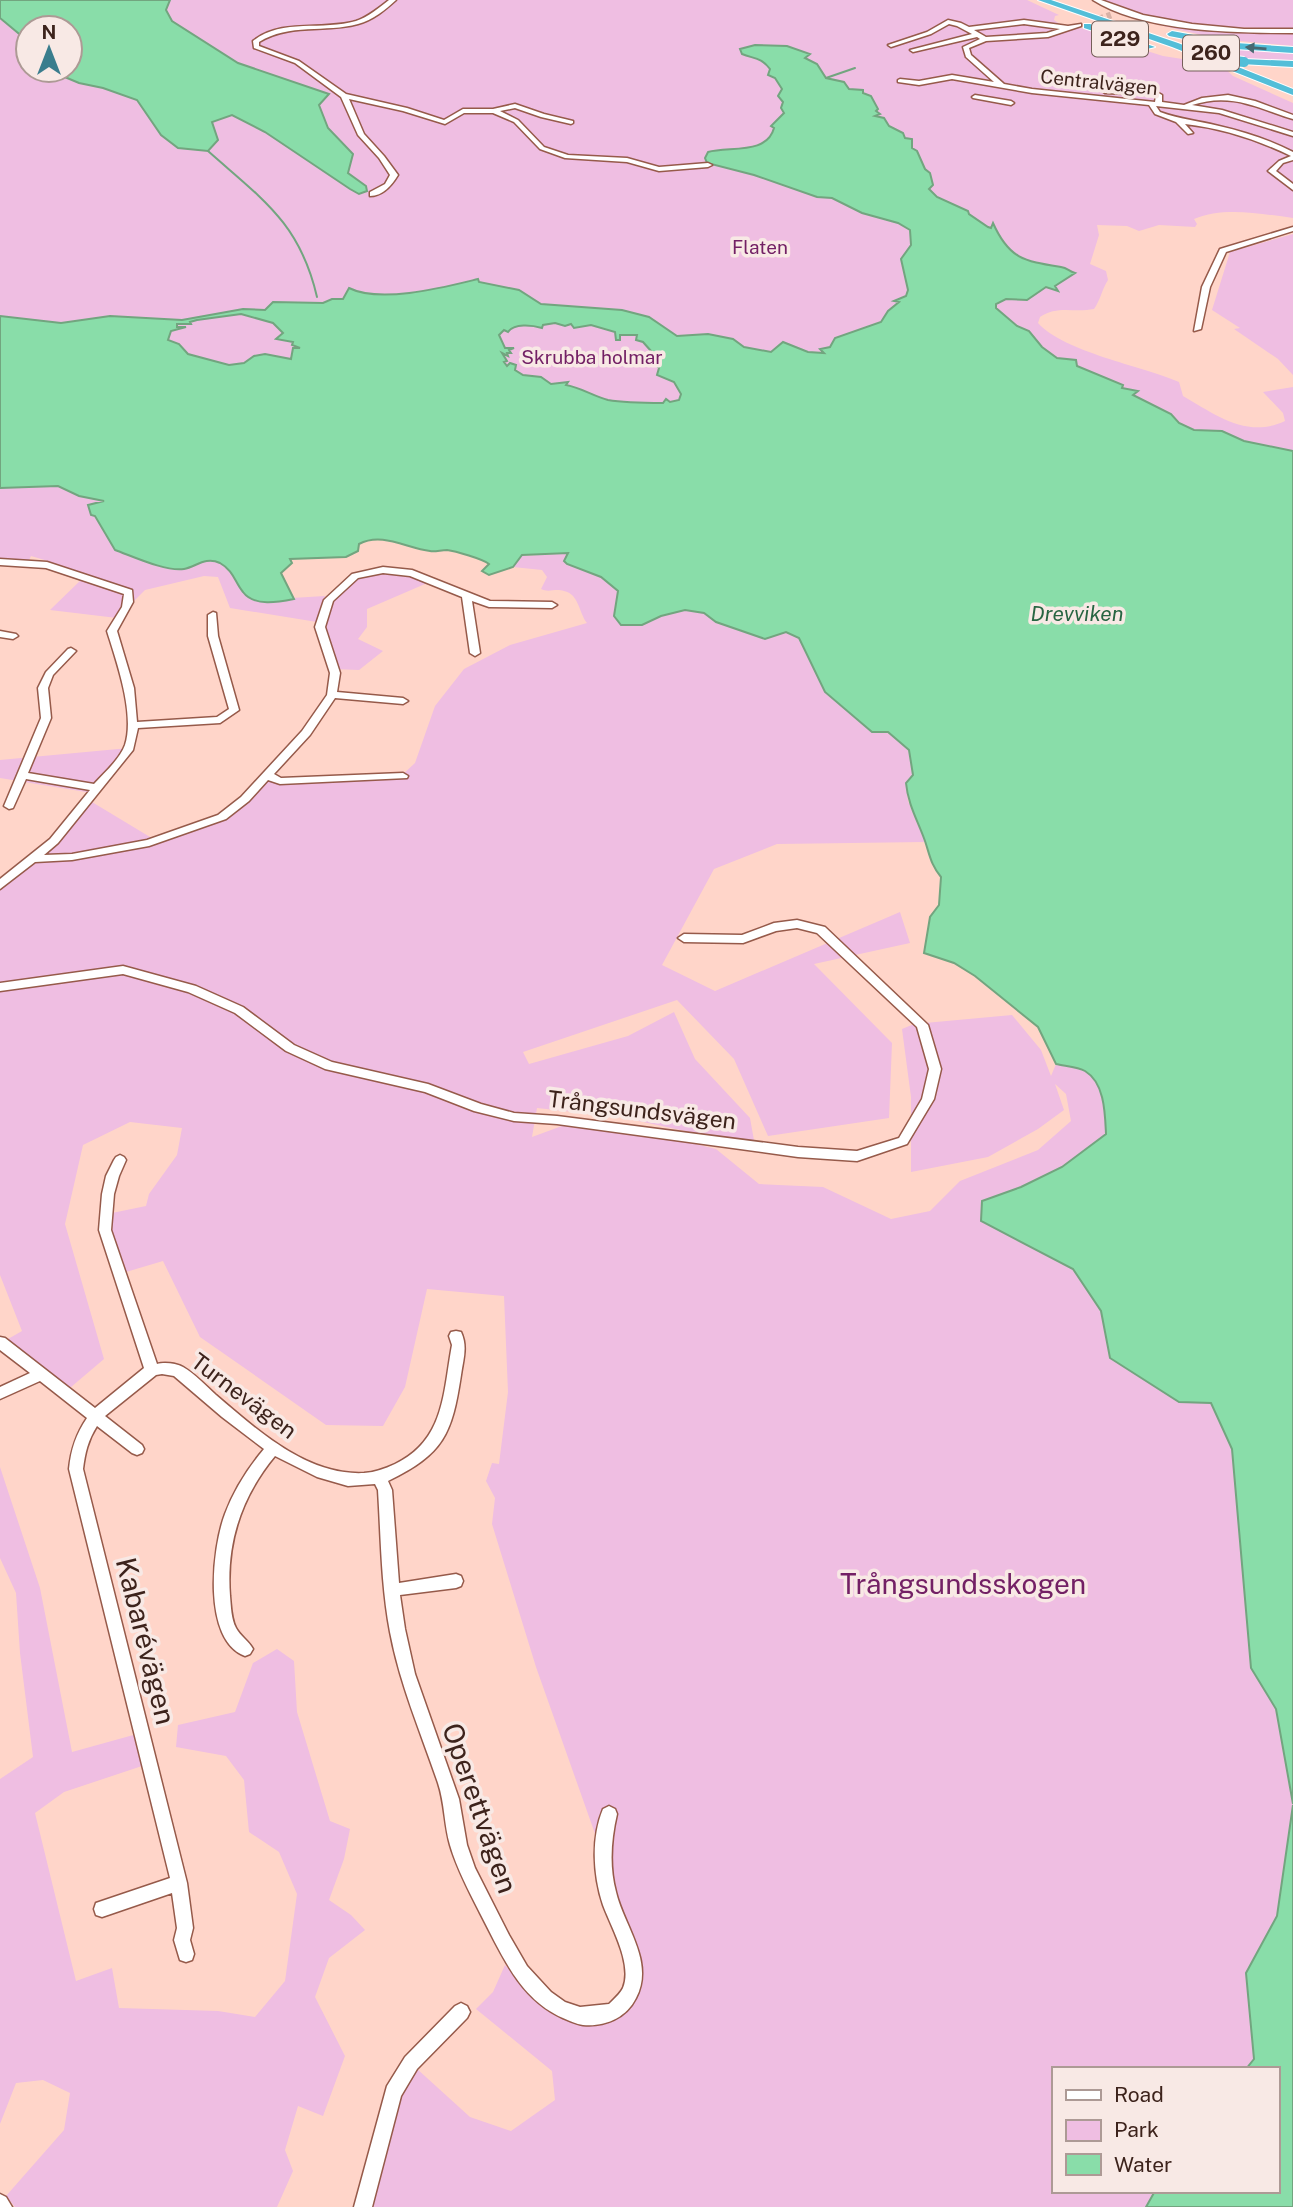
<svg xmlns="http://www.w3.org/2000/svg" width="1293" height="2207" font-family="'Public Sans',sans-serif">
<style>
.green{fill:#efbee2;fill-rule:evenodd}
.water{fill:#89dda9;stroke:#72a57f;stroke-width:2;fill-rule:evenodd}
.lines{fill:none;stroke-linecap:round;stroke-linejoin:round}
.stream{stroke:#72a57f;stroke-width:2}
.minor-tunnel{stroke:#d8b1a6;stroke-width:7;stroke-dasharray:7 3.5;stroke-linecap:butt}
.minor-casing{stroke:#965a4a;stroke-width:3}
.highway-casing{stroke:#fff;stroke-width:2}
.minor{fill:#fff;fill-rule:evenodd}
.highway{fill:#53bed8;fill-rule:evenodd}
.highway-bridge-casing{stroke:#fff;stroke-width:12;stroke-linecap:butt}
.highway-bridge{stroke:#53bed8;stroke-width:10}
.oneway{fill:#476971}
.labels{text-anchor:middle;stroke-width:7;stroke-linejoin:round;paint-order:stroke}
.far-street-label{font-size:19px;fill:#3d231c;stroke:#f8e9e5}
.far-park-label{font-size:19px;fill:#732065;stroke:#f8e9e5}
.shield{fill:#f8e9e5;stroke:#755e58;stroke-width:2}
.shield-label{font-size:21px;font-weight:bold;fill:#3d231c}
.far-water-label{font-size:21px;font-style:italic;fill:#286542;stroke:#f8e9e5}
.street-label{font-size:23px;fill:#3d231c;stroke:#f8e9e5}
.near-park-label{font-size:28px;fill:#732065;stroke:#f8e9e5}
.near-street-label{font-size:28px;fill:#3d231c;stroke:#f8e9e5}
</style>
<rect width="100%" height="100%" fill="#ffd5c9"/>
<!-- green -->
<g class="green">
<path d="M 0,0 L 1027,0 L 1059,15 L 1055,16 L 1054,20 L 1063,26 L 1087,29 L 1102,37 L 1163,56 L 1221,65 L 1233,76 L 1293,103 L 1293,218 C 1261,214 1224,206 1194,219 L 1197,224 L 1195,227 L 1159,225 L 1139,231 L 1127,226 L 1097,225 L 1099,235 L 1090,264 L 1106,271 L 1108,280 C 1102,289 1100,301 1094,309 C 1074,313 1057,305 1040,317 L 1038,323 C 1064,352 1142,366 1179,382 L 1183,396 C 1216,415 1247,439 1285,421 L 1283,413 L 1263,392 L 1293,387 L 1293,671 L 337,425 L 250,537 L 292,598 L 325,596 L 317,622 L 230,608 L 218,577 L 204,576 L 145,590 L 117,618 L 50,610 L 84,577 L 47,565 L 48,561 L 31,556 L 28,562 L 0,562 ZM 28,28 L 70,28 L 70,70 L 28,70 Z"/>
<path d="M 1103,0 L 1293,0 L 1293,28 C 1231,28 1159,29 1103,0 Z"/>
<polygon points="1155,24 1293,32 1293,46 1219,39"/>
<polygon points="1164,33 1293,51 1293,62 1236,60"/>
<polygon points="1293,234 1293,375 1278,359 1234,329 1240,328 1212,310 1230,252"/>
<path d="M 569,553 L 567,564 L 601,577 L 618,591 L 614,615 L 764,566 L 909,750 L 913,775 L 906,783 L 908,801 L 925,842 L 777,844 L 714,869 L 662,965 L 715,991 L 900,912 L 910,943 L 814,964 L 892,1043 L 889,1118 L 768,1136 L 734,1059 L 677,1000 L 523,1052 L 529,1064 L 628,1036 L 674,1012 L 695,1059 L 750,1118 L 755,1146 L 620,1117 L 537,1108 L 532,1137 L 570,1123 L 626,1127 L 716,1149 L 759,1184 L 823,1187 L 891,1219 L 930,1211 L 960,1181 L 1038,1150 L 1071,1121 L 1066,1094 L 1055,1084 L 1064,1110 L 1038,1129 L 988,1157 L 911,1172 L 911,1097 L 902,1029 L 914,1024 L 1012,1015 L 1041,1050 L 1051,1076 L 1056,1064 C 1064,1066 1078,1066 1085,1071 C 1105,1083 1105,1114 1107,1134 L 1062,1167 L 1021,1187 L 982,1201 L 1293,1367 L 1293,2207 L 372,2207 L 400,2099 L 416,2068 L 470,2117 L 511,2131 L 555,2100 L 552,2071 L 476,2009 L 493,1992 L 505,1965 C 539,2004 582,2051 631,2005 L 633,1941 L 536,1667 L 492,1524 L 495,1498 L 486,1481 L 492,1463 L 499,1464 L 508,1392 L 504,1296 L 427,1289 L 405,1387 L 383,1426 L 326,1425 L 200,1337 L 163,1261 L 126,1272 L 110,1229 L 112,1213 L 146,1206 L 149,1194 L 177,1155 L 182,1128 L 130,1122 L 83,1145 L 65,1224 L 104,1359 L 64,1393 L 1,1343 L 22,1331 L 0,1275 L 0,885 L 33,859 L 87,799 L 155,840 L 222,817 L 266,775 L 281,781 L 401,776 L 415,763 L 435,706 L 464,669 L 510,645 L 587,623 C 579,613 579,594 564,591 C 555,588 549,593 541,589 L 547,577 L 542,570 L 513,567 L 522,556 ZM 1053,2069 L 1277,2069 L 1277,2191 L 1053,2191 Z"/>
<polygon points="367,571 412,573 432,581 367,609 367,627 358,639 383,651 359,670 333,669 320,632 335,592"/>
<polygon points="129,748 92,793 0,778 0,760"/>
<polygon points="0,1467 40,1588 72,1752 137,1734 145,1765 64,1792 35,1813 76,1981 112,1968 119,2008 218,2011 255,2017 285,1981 297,1894 279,1852 249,1832 244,1780 226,1756 176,1747 178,1725 235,1712 253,1663 277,1649 294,1661 297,1712 330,1821 350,1829 344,1859 329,1900 351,1915 365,1930 329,1958 315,1997 345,2056 323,2116 298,2106 285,2150 293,2171 277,2207 15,2207 6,2196 64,2130 70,2093 43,2080 16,2083 0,2124 0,1779 33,1757 20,1653 16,1593 0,1558"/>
</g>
<!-- water -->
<g class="water">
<polygon points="0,0 170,0 166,10 172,21 238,63 329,94 319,105 328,128 353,154 348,173 366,186 367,191 359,194 350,189 265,132 232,115 212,122 218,140 208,151 178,148 161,135 137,100 103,88 79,83 48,70 70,70 70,28 28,28 28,53 24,48 24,38 0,18"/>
<path d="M 755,45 L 787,46 L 810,54 L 805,58 L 817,64 L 826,78 L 844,82 L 849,89 L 863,90 L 863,93 L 871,96 L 878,109 L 876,111 L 880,114 L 875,116 L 884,118 L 889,126 L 903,133 L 905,138 L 912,139 L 912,148 L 917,151 L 925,169 L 930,173 L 933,185 L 929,189 L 937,197 L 968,211 L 969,214 L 988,227 L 991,228 L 993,223 C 1009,259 1024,261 1061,267 C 1068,268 1068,271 1075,273 L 1055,286 L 1058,291 L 1046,287 L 1027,300 L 1006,299 L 996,304 L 996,308 L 1017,326 L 1029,331 L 1042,347 L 1057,358 L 1076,360 L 1077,366 L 1123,385 L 1122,388 L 1138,391 L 1133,395 L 1171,414 L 1179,423 L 1194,430 L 1222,431 L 1244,441 L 1293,451 L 1293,1804 L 1276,1709 L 1251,1668 L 1232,1449 L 1211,1403 L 1179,1402 L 1110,1358 L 1101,1311 L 1073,1269 L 981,1221 L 982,1201 L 1021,1187 L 1062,1167 L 1106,1134 C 1105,1114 1105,1083 1085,1071 C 1078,1067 1064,1066 1056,1064 L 1038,1027 L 975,976 L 954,963 L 924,953 L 930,917 L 939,905 L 941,877 C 931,865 930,856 925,841 C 918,821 908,805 906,783 L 913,775 L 909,750 L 888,732 L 872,732 L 825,692 L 799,638 L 786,632 L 765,639 L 716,622 L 704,613 L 685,610 L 661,616 L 642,625 L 621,625 L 614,616 L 618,591 L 601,577 L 567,564 L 564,561 L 568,553 L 522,555 L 513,567 L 489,575 L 482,571 L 489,564 C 483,559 455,551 447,550 C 441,550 435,552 430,551 C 406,548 382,532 359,544 L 358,551 L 346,557 L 290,559 L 292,563 L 281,573 L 294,599 C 279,602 254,607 243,592 C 234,581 234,571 220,563 C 205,556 196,567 184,569 C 166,572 132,556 115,550 L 95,516 L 91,515 L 88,505 L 104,501 L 79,496 L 58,486 L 0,488 L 0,316 L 61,323 L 110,316 L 182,320 L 243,309 L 265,310 L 273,302 L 323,303 L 332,299 L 343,299 L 349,288 C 381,304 445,287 478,279 L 479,282 L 519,290 L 541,304 L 622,310 L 649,317 L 677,336 L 708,334 L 733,339 L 744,347 L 771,352 L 783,342 L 808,352 L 824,353 L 820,349 L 830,347 L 835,338 L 881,322 L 888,311 L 899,302 L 894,301 L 906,296 L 908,290 L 901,259 L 911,245 L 910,230 L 898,223 L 862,213 L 832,198 L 817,197 L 754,175 L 707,163 L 705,158 L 708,152 C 729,146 767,155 774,128 L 771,126 L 784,113 L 781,108 L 783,102 L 778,96 L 782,89 L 775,78 L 768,75 L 770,69 C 761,57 754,59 742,54 L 740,49 ZM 241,314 L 273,323 L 283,333 L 276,339 L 293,342 L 292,345 L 300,348 L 293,348 L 291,359 L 265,354 L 254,356 L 244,363 L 229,365 L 188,354 L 179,344 L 168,340 L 171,331 L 186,327 L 177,327 L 177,324 L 191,324 L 190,322 L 197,320 ZM 555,323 L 565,326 L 571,324 L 574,328 L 591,325 L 615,332 L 616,340 L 620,340 L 620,335 L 637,335 L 636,340 L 643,342 L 651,351 L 651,358 L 646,359 L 648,364 L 655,364 L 659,368 L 657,375 L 674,382 L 681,394 L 679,400 L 670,402 L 666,399 L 663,403 C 646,403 625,403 608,400 C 593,396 582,388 566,385 L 568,382 L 551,384 L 541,377 L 523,375 L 515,370 L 516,365 L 510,363 L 507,366 L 504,362 L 507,361 L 502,353 L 508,356 L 507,353 L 511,353 L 509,350 L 514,348 L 505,348 L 499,335 L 504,330 L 508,332 C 514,323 532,325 542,328 L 543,325 Z"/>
<polygon points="1293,1805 1293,2207 1146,2207 1155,2191 1277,2191 1277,2069 1246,2069 1254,2059 1246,1973 1277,1916"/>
</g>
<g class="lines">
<!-- stream -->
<g class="stream">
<polyline points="826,78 855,68"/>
<path d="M 208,151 C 262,199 300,223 317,297"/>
</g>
<!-- minor-tunnel -->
<polyline class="minor-tunnel" points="1097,20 1111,15"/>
<defs>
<g id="minor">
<path d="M 389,0 L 396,0 C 385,10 373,20 358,24 C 326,33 289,23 259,42 L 259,46 L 299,61 L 346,94 L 407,108 L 444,120 L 463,109 L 493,109 L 515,104 L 544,114 L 573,121 L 573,123 L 571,124 L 541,117 L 515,108 L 500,111 L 518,120 L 544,147 L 568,155 L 627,158 L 659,167 L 708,163 L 712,165 L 708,167 L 659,171 L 627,162 L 565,158 L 540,149 L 514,122 L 493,113 L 464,113 L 445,124 L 403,111 L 349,99 L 364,134 L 384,156 L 398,175 C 392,185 383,196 370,196 L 370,192 L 385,184 L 390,175 L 379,158 L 358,135 L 341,97 L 295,63 L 254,48 L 253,41 C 281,18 323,31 356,21 C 368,17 379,8 389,0 Z"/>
<path d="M 1093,0 L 1101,0 L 1143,15 L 1192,24 L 1244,29 L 1293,29 L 1293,33 C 1235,33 1143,32 1093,0 Z"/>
<path d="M 948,20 L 961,23 L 969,27 L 1024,20 L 1068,26 L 1081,24 L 1081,26 L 1048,37 L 986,41 L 969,48 L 971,55 L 1004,84 L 1032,89 L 1155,102 L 1156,96 L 1154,95 L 1105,93 L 1102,91 L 1105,89 L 1155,91 L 1162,95 L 1162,102 L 1184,105 L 1202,98 L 1228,95 L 1255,101 L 1293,115 L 1293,119 C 1257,108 1231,92 1192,105 L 1222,110 L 1293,132 L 1293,136 L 1219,113 L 1156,106 L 1160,112 C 1179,119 1199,121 1219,126 C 1245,132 1270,140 1293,152 L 1293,160 L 1283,163 L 1276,171 L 1293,184 L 1293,190 L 1268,171 L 1279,161 L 1291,156 C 1258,140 1221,128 1185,124 L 1193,133 L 1188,134 L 1176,122 L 1155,114 L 1149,105 L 1032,93 L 952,79 L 919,85 L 898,82 L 898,80 L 900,79 L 919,81 L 952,75 L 994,82 L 966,57 L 963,47 L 980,39 L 977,37 L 913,52 L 910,50 L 972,34 L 957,26 L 949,24 L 931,34 L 891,47 L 888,45 L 927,32 ZM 1024,24 L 1060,29 L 1047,33 L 986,37 L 974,30 Z"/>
<polygon points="975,95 1011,101 1014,103 1011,105 973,98 972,97"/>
<polygon points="1293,227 1293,231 1226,252 1210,287 1201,329 1194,331 1202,287 1220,249"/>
<path d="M 0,559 L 47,562 L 132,590 L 133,602 L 117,631 L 134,688 L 137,722 L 217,717 L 229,709 L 208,636 L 208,615 L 213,612 L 216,613 L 218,636 L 239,710 L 220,723 L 138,728 L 133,750 L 58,843 L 44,855 L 72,854 L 147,840 L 218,815 L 241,797 L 302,731 L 327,695 L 330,673 L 315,627 L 324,600 L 352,574 L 383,567 L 412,570 L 490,601 L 552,602 L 557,605 L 552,608 L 489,607 L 472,601 L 480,653 L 475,656 L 470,653 L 462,597 L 410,576 L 383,573 L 358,578 L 333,601 L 325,627 L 340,673 L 337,692 L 403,698 L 408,701 L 403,704 L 335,698 L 310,735 L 274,774 L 281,778 L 403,773 L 408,776 L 407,778 L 280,784 L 268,780 L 249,801 L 226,819 L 149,846 L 72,860 L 35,862 L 0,889 L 0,879 L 50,839 L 90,790 L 26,779 L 13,808 L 9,809 L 4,806 L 41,718 L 38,688 L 46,672 L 68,649 L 71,648 L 76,651 L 53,675 L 48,688 L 51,718 L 28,773 L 94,784 C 104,773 120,759 125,745 C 135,714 117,663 107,631 L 122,607 L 124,594 L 46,568 L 0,565 Z"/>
<polygon points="0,631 16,634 18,636 13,639 0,637"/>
<polygon points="797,920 825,927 928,1025 941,1069 934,1099 907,1144 857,1161 798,1157 557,1124 514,1121 474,1111 425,1092 325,1069 286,1051 235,1013 188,992 123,974 0,991 0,983 123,966 196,986 243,1007 294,1045 332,1062 428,1084 481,1104 514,1113 557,1116 798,1147 857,1151 899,1138 922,1099 929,1069 917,1027 817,933 797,928 776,931 743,943 684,942 678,938 684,934 742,935 774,923"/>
<path d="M 120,1155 L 124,1157 L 126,1160 L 119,1176 L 114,1194 L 111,1230 L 157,1364 C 164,1362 176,1363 183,1367 C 195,1374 206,1386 216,1395 C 257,1430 307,1476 364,1473 C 376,1472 384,1469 395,1464 C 445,1440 443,1393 452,1345 L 449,1336 L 451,1332 L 456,1331 L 461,1332 C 468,1347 463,1360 461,1375 C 452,1434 444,1454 388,1481 L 392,1490 L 399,1583 L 456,1574 L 461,1576 L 463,1581 L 461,1586 L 456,1588 L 400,1595 L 405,1629 L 415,1674 L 459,1799 L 467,1845 L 475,1868 L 509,1935 L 527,1966 L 551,1992 L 565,2002 L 580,2007 L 609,2004 C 613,2000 620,1994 623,1988 C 633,1964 611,1927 603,1905 C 593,1875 591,1838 603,1809 L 609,1806 L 615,1809 L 617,1814 C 611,1840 609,1866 616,1892 C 624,1926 655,1962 636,1998 C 626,2018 605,2027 583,2025 C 576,2024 570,2021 563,2018 C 519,1999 501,1953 480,1913 C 469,1891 457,1869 450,1845 C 444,1825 445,1804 438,1783 C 421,1733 400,1685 390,1632 C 381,1585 381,1537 378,1490 L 375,1484 L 348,1486 L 317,1477 L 275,1456 C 241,1497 226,1543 230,1596 C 231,1606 231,1619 236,1628 C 240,1636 249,1641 253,1649 L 250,1654 L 245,1656 C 202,1640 212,1548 225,1514 C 234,1490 248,1468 264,1449 L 222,1417 L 174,1376 L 162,1374 L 156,1375 L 105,1416 L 142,1445 L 144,1449 L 142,1453 L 137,1455 L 132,1453 L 97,1426 C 88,1440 85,1453 83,1469 L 187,1883 L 193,1928 L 190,1940 L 194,1954 L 192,1960 L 186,1962 L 180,1960 L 174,1940 L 177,1928 L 172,1893 L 102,1917 L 96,1915 L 94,1909 L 96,1903 L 170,1878 L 69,1469 C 71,1449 76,1434 87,1418 L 40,1381 L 0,1399 L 0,1387 L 30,1373 L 0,1350 L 0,1337 L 5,1338 L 95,1408 L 144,1368 L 99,1230 L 102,1194 L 106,1176 L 114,1160 L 116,1157 Z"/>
<polygon points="461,2003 467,2006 470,2012 467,2018 417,2069 401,2096 372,2207 354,2207 387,2086 405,2057 455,2006"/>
<polygon points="0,2194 6,2197 12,2207 0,2207"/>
</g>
<g id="highway">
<polygon points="1038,0 1051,0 1178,43 1293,89 1293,95 1172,47"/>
<polygon points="1084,24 1090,24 1155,47 1147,49 1084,28"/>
<polygon points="1172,31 1236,43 1293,47 1293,53 1236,49 1169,36 1167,34"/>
<polygon points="1244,59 1293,61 1293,67 1241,64 1239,62"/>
</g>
</defs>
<!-- minor casing -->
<use href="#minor" class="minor-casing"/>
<!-- highway casing -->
<use href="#highway" class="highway-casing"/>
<!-- minor -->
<use href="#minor" class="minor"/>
<!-- highway -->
<use href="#highway" class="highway"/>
<defs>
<polyline id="highway-bridge" points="1198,57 1244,62"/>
</defs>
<!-- highway-bridge casing -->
<use href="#highway-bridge" class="highway-bridge-casing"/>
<!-- highway-bridge -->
<use href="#highway-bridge" class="highway-bridge"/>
</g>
<!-- one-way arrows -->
<defs><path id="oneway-solid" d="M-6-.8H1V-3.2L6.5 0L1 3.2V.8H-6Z" transform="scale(1.75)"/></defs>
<use class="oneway" href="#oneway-solid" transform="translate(1256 48) rotate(-175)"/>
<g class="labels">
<!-- far-street labels -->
<g class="far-street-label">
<text transform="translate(1099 82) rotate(6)" y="7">Centralvägen</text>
</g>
<!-- far-park labels -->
<g class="far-park-label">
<text x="760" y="254">Flaten</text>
<text x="592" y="364">Skrubba holmar</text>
</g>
<!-- shield labels -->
<g class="shield">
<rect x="1092" y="21.5" width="56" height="35" rx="5"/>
<rect x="1183" y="35.5" width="56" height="35" rx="5"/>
</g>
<g class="shield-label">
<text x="1120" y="46">229</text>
<text x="1211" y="60">260</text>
</g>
<!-- far-water labels -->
<g class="far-water-label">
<text x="1077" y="621">Drevviken</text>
</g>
<!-- street labels -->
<g class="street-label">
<text transform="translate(642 1110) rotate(7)" y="8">Trångsundsvägen</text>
<text transform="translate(244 1396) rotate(37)" y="8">Turnevägen</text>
</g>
<!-- near-park labels -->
<g class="near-park-label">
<text x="963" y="1594">Trångsundsskogen</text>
</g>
<!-- near-street labels -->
<g class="near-street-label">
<text transform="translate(146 1641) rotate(76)" y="10">Kabarévägen</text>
<text transform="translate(480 1808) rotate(71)" y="10">Operettvägen</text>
</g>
</g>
<!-- legend -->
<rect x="1052" y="2067" width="228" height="126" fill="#f8e9e5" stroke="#ad9a95" stroke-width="2"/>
<rect x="1066" y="2090" width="35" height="10" fill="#ffffff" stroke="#ad9a95" stroke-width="2"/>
<text x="1114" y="2102" font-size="21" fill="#3d231c">Road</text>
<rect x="1066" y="2120" width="35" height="21" fill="#efbee2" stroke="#ad9a95" stroke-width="2"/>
<text x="1114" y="2137" font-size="21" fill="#3d231c">Park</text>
<rect x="1066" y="2154" width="35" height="21" fill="#89dda9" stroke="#ad9a95" stroke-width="2"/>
<text x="1114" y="2172" font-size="21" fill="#3d231c">Water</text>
<!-- north arrow -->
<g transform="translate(49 49)"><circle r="33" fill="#f8e9e5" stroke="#ad9a95" stroke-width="2"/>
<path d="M0-5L12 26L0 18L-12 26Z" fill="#3a7d8d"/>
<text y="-10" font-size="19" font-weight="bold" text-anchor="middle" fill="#3d231c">N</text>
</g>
</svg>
